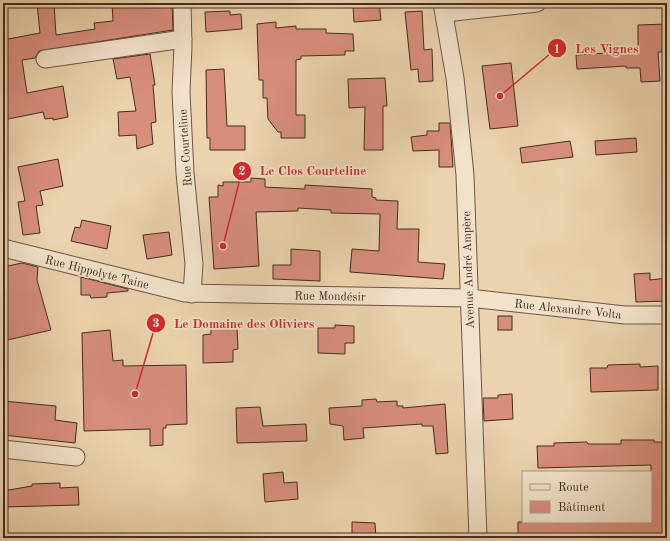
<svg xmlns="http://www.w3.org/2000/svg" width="670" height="541" font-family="'Old Standard TT',serif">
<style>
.building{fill:#d88e7d;stroke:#442c23}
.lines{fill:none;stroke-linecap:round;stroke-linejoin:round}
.minor-casing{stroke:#6e5646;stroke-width:19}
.minor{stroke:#f2e2ca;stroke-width:17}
.labels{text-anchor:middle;stroke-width:3.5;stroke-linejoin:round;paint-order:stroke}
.street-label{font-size:12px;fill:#442c23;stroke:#f2e2ca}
.leader{fill:none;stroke:#d62828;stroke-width:1.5}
.callout-dot{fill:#d62828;stroke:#f2e2ca;stroke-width:1.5}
.mark-label{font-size:12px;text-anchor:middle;font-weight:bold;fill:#fff}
.callout-label{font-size:13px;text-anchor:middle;font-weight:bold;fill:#d62828;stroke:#f2e2ca;stroke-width:3.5;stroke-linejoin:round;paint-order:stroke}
</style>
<rect width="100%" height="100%" fill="#ebd3ad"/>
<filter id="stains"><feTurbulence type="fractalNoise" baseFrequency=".005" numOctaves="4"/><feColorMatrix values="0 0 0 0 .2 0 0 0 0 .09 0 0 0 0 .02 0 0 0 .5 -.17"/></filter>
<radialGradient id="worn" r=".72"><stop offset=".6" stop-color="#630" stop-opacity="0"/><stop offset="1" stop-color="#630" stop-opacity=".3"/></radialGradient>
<!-- building -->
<g class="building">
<polygon points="37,3 54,3 56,35 95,29 94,23 113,21 112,3 172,3 173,30 39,51 35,58 22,60 27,93 63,86 68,117 53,120 53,118 45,119 43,112 3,120 3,40 40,33"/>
<polygon points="356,3 379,3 381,20 354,22 353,6 356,6"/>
<polygon points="230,11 230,15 241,14 242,29 206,32 205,12"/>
<polygon points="422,11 424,50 432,49 433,81 419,82 418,69 411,70 405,12"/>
<polygon points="276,22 276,28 296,26 296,29 326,29 326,33 353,34 354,51 345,51 345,55 301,56 301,59 296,60 296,115 305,115 305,138 281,138 281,132 278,132 268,119 267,98 263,98 263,80 259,80 257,24"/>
<polygon points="667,24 667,47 662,48 662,52 658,52 660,81 641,82 640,68 626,68 626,66 577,69 576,55 638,51 638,25"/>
<polygon points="150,54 155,85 153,85 156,122 151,123 153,144 137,149 136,135 119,136 118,112 136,111 130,77 117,79 113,59"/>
<polygon points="511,63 518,126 490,129 482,66"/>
<polygon points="224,69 227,126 245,126 245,150 210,150 210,138 207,138 206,70"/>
<polygon points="385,78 387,106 383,106 383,150 364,150 365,107 349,108 348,79"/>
<polygon points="439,123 450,123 453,167 439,167 439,150 413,151 411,137 427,135 427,131 439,131"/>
<polygon points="636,138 637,152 596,155 595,141"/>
<polygon points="570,141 573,157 522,163 520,148"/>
<polygon points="58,159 63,186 40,191 43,205 36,206 40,233 23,235 18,202 25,201 18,167"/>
<polygon points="251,178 265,179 265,187 305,189 305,185 372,189 372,197 376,198 376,200 398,201 397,229 419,229 418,262 445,264 443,279 350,272 352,249 379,251 380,214 331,213 331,210 298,208 298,211 256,212 259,266 214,269 209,197 218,197 218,185 223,186 223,182 251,182"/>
<polygon points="82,220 111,226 107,249 71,241 75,227 80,228"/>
<polygon points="169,232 172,255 147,259 143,235"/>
<polygon points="291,249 320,251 320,281 273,279 273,265 291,265"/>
<polygon points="22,263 38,267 37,280 51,330 3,341 3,267"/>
<polygon points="650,273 650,280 667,278 667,301 636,302 634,274"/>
<polygon points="81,277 128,289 128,291 107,293 107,297 91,298 90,295 81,295"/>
<rect x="498" y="316" width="14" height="14"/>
<polygon points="211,325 221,325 226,329 237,328 238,349 233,350 233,362 203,363 203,335 211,334"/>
<polygon points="335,325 354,326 354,343 345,343 345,354 318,353 318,328 335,328"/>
<polygon points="110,330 113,361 123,360 123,366 186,365 187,424 166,425 166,428 163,428 163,445 150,446 150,429 84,431 82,333"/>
<polygon points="640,364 640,367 658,366 658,390 591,392 590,368 607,368 608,365"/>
<polygon points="512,394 513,419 484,421 483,398 498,398 498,395"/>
<polygon points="376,399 377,402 397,401 397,406 403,406 403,408 445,404 448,453 436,454 433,426 422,426 422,424 363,428 364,438 344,440 343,426 330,424 329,408 362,406 362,400"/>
<polygon points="3,401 56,406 55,420 77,423 75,443 3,435"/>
<polygon points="260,407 263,426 306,424 307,441 237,443 236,408"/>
<polygon points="621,440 654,440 654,442 667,442 667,538 518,538 518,522 651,522 651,465 538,468 537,446 554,446 554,443 587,442 588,444 621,444"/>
<polygon points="283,472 284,483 297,482 298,499 265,502 263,474"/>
<polygon points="60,483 60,488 78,487 79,505 3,507 3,491 32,486 32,484"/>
<polygon points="352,522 375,523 376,538 352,538"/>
</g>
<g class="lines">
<defs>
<g id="minor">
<polyline points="182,3 183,46 181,92 185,173 194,264 192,294"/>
<polyline points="442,3 455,78 465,175 478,538"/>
<polyline points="445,13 537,3"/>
<polyline points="45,59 183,39"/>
<polyline points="3,248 185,293 469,298 625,315 667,315"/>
<polyline points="3,449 76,457"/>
</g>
</defs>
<!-- minor casing -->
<use href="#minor" class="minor-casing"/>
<!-- minor -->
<use href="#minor" class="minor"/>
</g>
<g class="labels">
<!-- street labels -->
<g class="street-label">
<text transform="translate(185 148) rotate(-94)" y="4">Rue Courteline</text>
<text transform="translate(468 270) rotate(-92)" y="4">Avenue André Ampère</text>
<text transform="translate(97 272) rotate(14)" y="4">Rue Hippolyte Taine</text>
<text transform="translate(330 296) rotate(1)" y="4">Rue Mondésir</text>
<text transform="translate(568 309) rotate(6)" y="4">Rue Alexandre Volta</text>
</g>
</g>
<!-- callouts -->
<path class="leader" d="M500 96L557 48M223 246L242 171M135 394L156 323"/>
<g class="callout-dot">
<circle cx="500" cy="96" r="4"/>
<circle cx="223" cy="246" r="4"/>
<circle cx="135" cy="394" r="4"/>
<circle cx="557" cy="48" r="10"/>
<circle cx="242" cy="171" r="10"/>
<circle cx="156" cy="323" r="10"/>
</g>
<g class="mark-label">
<text x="557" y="53">1</text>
<text x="242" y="175">2</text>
<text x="156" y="327">3</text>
</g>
<g class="callout-label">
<text x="607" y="53">Les Vignes</text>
<text x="313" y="175">Le Clos Courteline</text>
<text x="244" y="328">Le Domaine des Oliviers</text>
</g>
<!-- margin -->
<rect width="670" height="541" fill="none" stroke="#ebd3ad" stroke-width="16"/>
<rect x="4" y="4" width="662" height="533" fill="none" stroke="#442c23" stroke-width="2"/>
<rect x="8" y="8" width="654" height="525" fill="none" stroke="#442c23"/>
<!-- legend -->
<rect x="522" y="471" width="130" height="52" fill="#f2e2ca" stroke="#ac9987"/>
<rect x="530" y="484" width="20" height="6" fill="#f2e2ca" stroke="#ac9987"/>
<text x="558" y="491" font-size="12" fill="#442c23">Route</text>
<rect x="530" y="501" width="20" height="12" fill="#d88e7d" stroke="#ac9987"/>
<text x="558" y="511" font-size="12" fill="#442c23">Bâtiment</text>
<rect width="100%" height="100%" filter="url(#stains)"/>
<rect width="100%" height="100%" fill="url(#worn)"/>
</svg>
